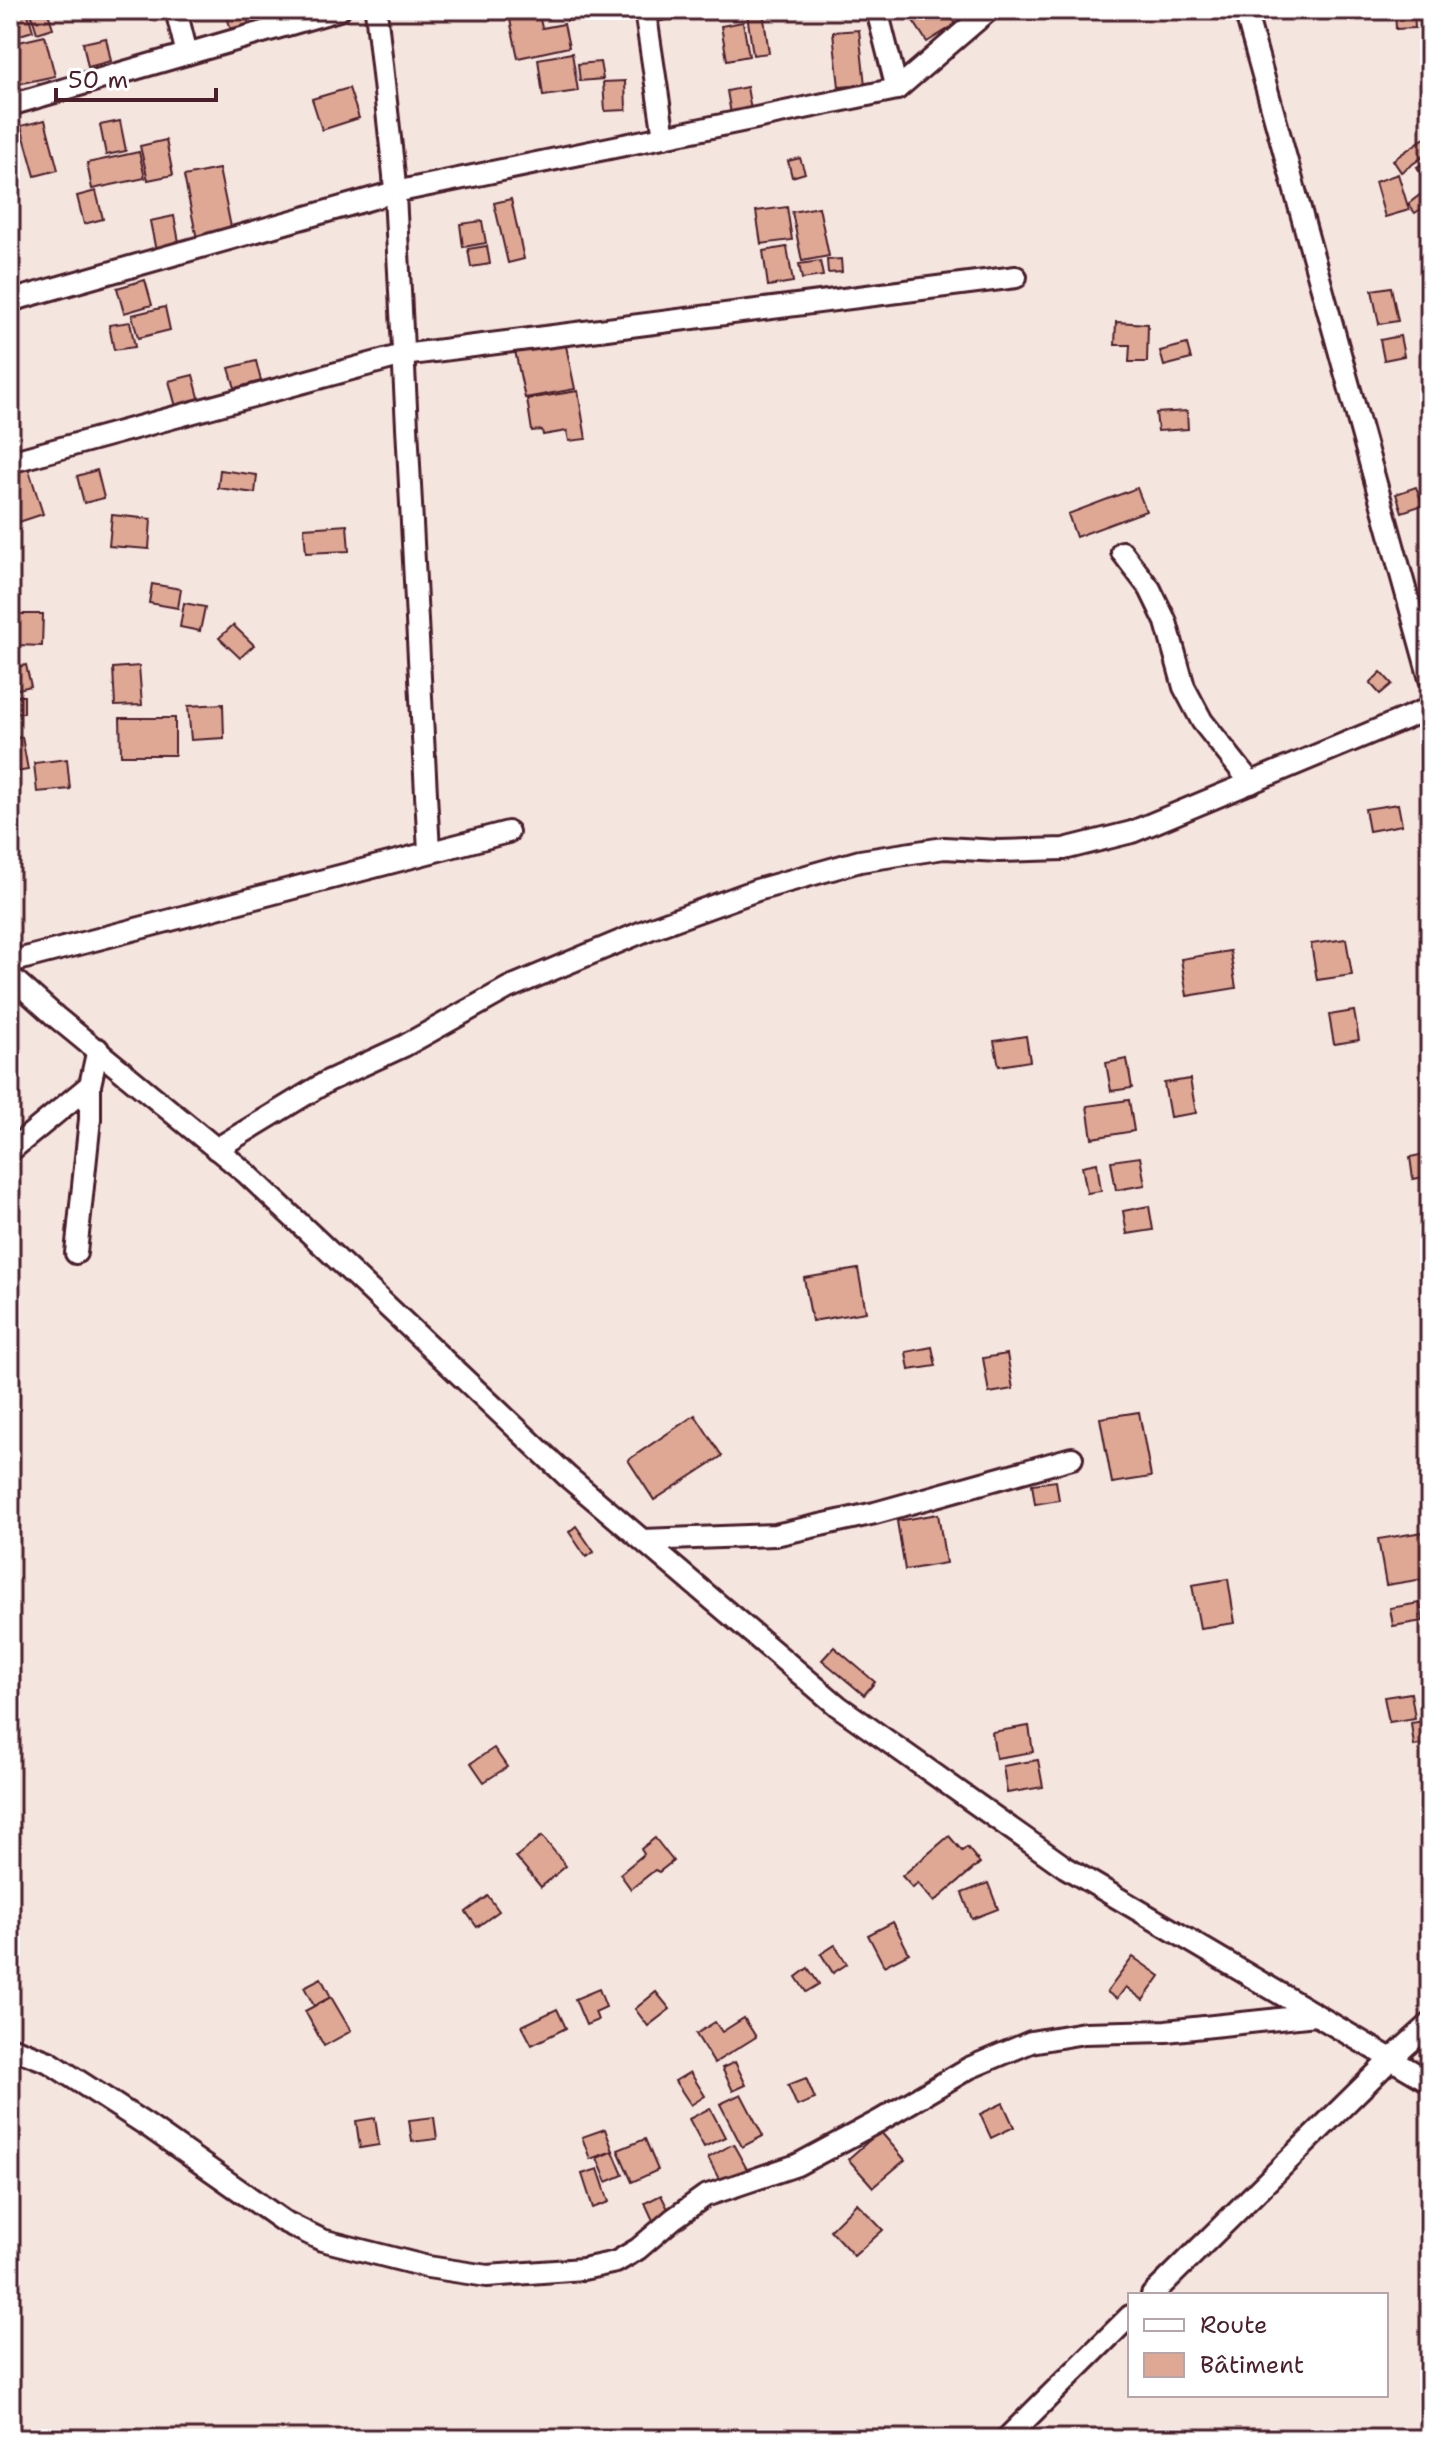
<svg xmlns="http://www.w3.org/2000/svg" width="1440" height="2449" font-family="'Shantell Sans',sans-serif">
<style>
.building{fill:#dfa895;stroke:#4a1f2b;stroke-width:2}
.lines{fill:none;stroke-linecap:round;stroke-linejoin:round}
.street-casing{stroke:#4a1f2b;stroke-width:26}
.street{stroke:#fff;stroke-width:20}
</style>
<rect width="100%" height="100%" fill="#f5e5df"/>
<filter id="ink" filterUnits="userSpaceOnUse"><feTurbulence type="fractalNoise" baseFrequency=".0125" numOctaves="2"/><feDisplacementMap in="SourceGraphic" scale="16" xChannelSelector="R" yChannelSelector="G"/><feConvolveMatrix kernelMatrix="1 2 1 2 8 2 1 2 1" color-interpolation-filters="sRGB"/></filter>
<g filter="url(#ink)">
<!-- building -->
<g class="building">
<polygon points="10,10 27,10 33,31 10,38"/>
<polygon points="30,10 47,10 53,28 37,33"/>
<polygon points="236,10 245,10 249,25 231,30 226,13"/>
<polygon points="250,10 278,10 253,17"/>
<polygon points="508,10 538,10 542,28 564,24 569,47 518,58"/>
<polygon points="567,10 584,10 585,19 567,21"/>
<polygon points="655,10 678,10 680,17 657,22"/>
<polygon points="927,10 947,10 956,24 927,42 912,19"/>
<polygon points="1395,10 1414,10 1415,28 1396,29"/>
<polygon points="763,12 769,53 753,55 747,14"/>
<polygon points="743,22 749,56 727,60 721,26"/>
<polygon points="859,30 865,85 839,87 833,32"/>
<polygon points="45,36 55,76 13,85 10,71 10,44"/>
<polygon points="106,38 111,61 88,67 83,43"/>
<polygon points="572,53 578,91 543,96 538,59"/>
<polygon points="600,62 603,79 580,81 578,64"/>
<polygon points="625,81 626,110 605,111 603,82"/>
<polygon points="747,87 751,110 731,114 727,91"/>
<polygon points="349,88 359,118 322,130 312,99"/>
<polygon points="45,120 58,170 35,176 21,126"/>
<polygon points="120,121 126,151 106,155 100,125"/>
<polygon points="1426,137 1430,143 1430,152 1401,172 1393,160"/>
<polygon points="166,140 173,175 148,180 140,146"/>
<polygon points="139,152 145,178 92,189 87,163"/>
<polygon points="800,158 805,173 792,177 788,161"/>
<polygon points="1430,160 1430,190 1417,167"/>
<polygon points="219,169 232,232 197,239 184,176"/>
<polygon points="1398,174 1409,210 1385,217 1375,182"/>
<polygon points="96,191 103,219 84,224 77,196"/>
<polygon points="1425,191 1430,198 1430,203 1415,213 1408,204"/>
<polygon points="511,199 524,259 508,263 494,203"/>
<polygon points="787,207 792,240 761,244 756,211"/>
<polygon points="819,207 829,256 802,261 792,212"/>
<polygon points="174,216 180,247 156,251 150,221"/>
<polygon points="482,221 486,243 463,247 460,224"/>
<polygon points="487,246 490,264 471,267 468,249"/>
<polygon points="787,247 793,282 768,286 763,251"/>
<polygon points="841,259 842,272 828,273 827,260"/>
<polygon points="820,261 823,276 802,279 799,264"/>
<polygon points="145,280 152,305 124,313 117,288"/>
<polygon points="1391,287 1398,321 1379,324 1372,290"/>
<polygon points="165,307 170,330 138,338 132,315"/>
<polygon points="130,322 135,347 114,350 109,325"/>
<polygon points="1116,322 1148,324 1147,362 1129,362 1130,345 1115,345"/>
<polygon points="1400,336 1404,356 1384,360 1380,340"/>
<polygon points="565,341 575,389 525,398 515,351"/>
<polygon points="1187,344 1191,359 1164,366 1160,351"/>
<polygon points="256,361 261,381 235,388 229,368"/>
<polygon points="193,375 200,401 176,407 169,381"/>
<polygon points="578,391 586,439 569,441 567,431 543,435 542,430 532,431 527,399"/>
<polygon points="1187,411 1188,429 1158,431 1156,413"/>
<polygon points="28,467 43,514 16,523 10,505 10,473"/>
<polygon points="97,470 104,498 84,503 77,476"/>
<polygon points="220,470 257,475 255,493 218,488"/>
<polygon points="1416,487 1423,505 1402,512 1396,494"/>
<polygon points="1137,488 1146,511 1076,537 1068,514"/>
<polygon points="112,515 151,519 149,549 109,546"/>
<polygon points="347,525 349,551 306,553 304,528"/>
<polygon points="152,584 181,589 178,608 149,603"/>
<polygon points="184,603 205,607 200,631 180,627"/>
<polygon points="18,614 43,614 42,646 17,645"/>
<polygon points="10,615 14,615 11,642 10,642"/>
<polygon points="233,625 254,645 240,658 219,638"/>
<polygon points="26,665 31,686 10,691 10,669"/>
<polygon points="139,666 142,705 115,706 113,668"/>
<polygon points="1381,672 1392,684 1380,694 1370,683"/>
<rect x="10" y="696" width="14" height="17"/>
<polygon points="223,704 224,738 191,740 188,706"/>
<polygon points="120,718 175,718 175,755 121,755"/>
<polygon points="22,737 28,770 10,773 10,739"/>
<polygon points="67,759 70,789 37,792 34,763"/>
<polygon points="1398,804 1402,825 1369,831 1365,809"/>
<polygon points="1346,939 1352,975 1317,980 1311,944"/>
<polygon points="1230,951 1236,988 1187,996 1181,959"/>
<polygon points="1354,1011 1359,1040 1334,1044 1329,1015"/>
<polygon points="1026,1036 1030,1061 999,1066 994,1041"/>
<polygon points="1127,1059 1132,1088 1111,1091 1106,1063"/>
<polygon points="1190,1079 1196,1113 1170,1117 1164,1083"/>
<polygon points="1129,1100 1134,1131 1092,1138 1087,1106"/>
<polygon points="1430,1153 1430,1176 1413,1179 1410,1157"/>
<polygon points="1140,1157 1145,1185 1116,1190 1111,1161"/>
<polygon points="1097,1163 1101,1191 1087,1193 1082,1166"/>
<polygon points="1430,1194 1430,1214 1425,1215 1421,1196"/>
<polygon points="1149,1206 1153,1230 1127,1234 1123,1211"/>
<polygon points="858,1269 866,1312 812,1321 804,1278"/>
<polygon points="932,1347 936,1366 909,1370 906,1352"/>
<polygon points="1007,1354 1013,1389 989,1393 983,1358"/>
<polygon points="1139,1412 1151,1477 1112,1483 1100,1418"/>
<polygon points="695,1415 722,1456 654,1500 628,1460"/>
<polygon points="1056,1481 1059,1500 1035,1504 1032,1484"/>
<polygon points="938,1514 946,1563 905,1570 897,1521"/>
<polygon points="576,1526 594,1552 586,1557 569,1532"/>
<polygon points="1430,1531 1430,1578 1386,1585 1378,1539"/>
<polygon points="1228,1579 1235,1623 1200,1628 1192,1585"/>
<polygon points="1420,1603 1423,1621 1393,1626 1390,1608"/>
<polygon points="834,1647 875,1682 864,1695 822,1660"/>
<polygon points="1411,1693 1415,1718 1389,1722 1384,1697"/>
<polygon points="1430,1720 1430,1743 1414,1746 1411,1723"/>
<polygon points="1029,1726 1033,1752 996,1758 992,1732"/>
<polygon points="494,1748 507,1767 484,1782 471,1763"/>
<polygon points="1038,1760 1043,1787 1007,1793 1003,1766"/>
<polygon points="542,1836 566,1866 541,1887 516,1857"/>
<polygon points="949,1836 962,1851 967,1847 980,1863 934,1902 918,1883 913,1888 902,1876"/>
<polygon points="655,1838 673,1861 659,1872 655,1870 631,1889 620,1874 644,1854 641,1849"/>
<polygon points="988,1883 998,1909 972,1919 962,1893"/>
<polygon points="488,1896 499,1911 477,1927 466,1912"/>
<polygon points="893,1922 909,1953 884,1966 868,1935"/>
<polygon points="835,1945 847,1964 833,1973 821,1954"/>
<polygon points="1133,1957 1160,1976 1143,2000 1126,1987 1117,1999 1107,1992"/>
<polygon points="808,1968 819,1984 806,1992 796,1977"/>
<polygon points="321,1978 331,1997 314,2006 304,1987"/>
<polygon points="599,1989 606,2007 595,2012 598,2020 586,2025 575,1999"/>
<polygon points="656,1992 670,2009 648,2026 635,2009"/>
<polygon points="331,1997 351,2031 324,2046 305,2011"/>
<polygon points="557,2009 566,2028 532,2045 522,2026"/>
<polygon points="744,2018 756,2037 714,2063 696,2034 715,2022 722,2032"/>
<polygon points="735,2062 746,2085 733,2091 722,2068"/>
<polygon points="690,2072 705,2096 691,2105 675,2081"/>
<polygon points="806,2078 815,2099 797,2106 788,2085"/>
<polygon points="741,2094 763,2136 742,2147 720,2104"/>
<polygon points="1003,2103 1014,2127 991,2138 980,2114"/>
<polygon points="710,2108 725,2137 704,2147 689,2119"/>
<polygon points="434,2117 437,2139 412,2142 409,2120"/>
<polygon points="375,2118 379,2145 360,2148 356,2121"/>
<polygon points="605,2129 613,2151 590,2159 582,2137"/>
<polygon points="880,2131 905,2160 873,2187 848,2159"/>
<polygon points="645,2139 658,2170 632,2182 618,2150"/>
<polygon points="733,2144 748,2171 722,2185 708,2158"/>
<polygon points="613,2151 623,2175 607,2182 597,2158"/>
<polygon points="598,2169 609,2202 593,2208 582,2174"/>
<polygon points="661,2195 673,2219 656,2227 645,2203"/>
<polygon points="857,2203 883,2230 854,2256 830,2230"/>
</g>
<g class="lines">
<defs>
<g id="street">
<polyline points="176,10 187,54"/>
<polyline points="376,10 394,175 429,852"/>
<polyline points="645,10 664,137"/>
<polyline points="877,10 897,89"/>
<polyline points="1245,10 1430,679"/>
<polyline points="10,105 339,10"/>
<polyline points="10,301 395,192 897,89 989,10"/>
<polyline points="10,462 403,355 1016,277"/>
<polyline points="1122,552 1150,589 1166,622 1184,687 1202,721 1251,783"/>
<polyline points="10,962 508,832"/>
<polyline points="10,976 56,1017 246,1173 568,1477 838,1706 1065,1867 1430,2082"/>
<polyline points="216,1149 328,1081 404,1046 508,988 652,928 757,890 860,861 944,848 999,851 1064,849 1132,832 1430,708"/>
<polyline points="10,1151 90,1085"/>
<polyline points="76,1253 90,1119 90,1085 98,1049"/>
<polyline points="643,1540 775,1535 875,1513 1072,1458"/>
<polyline points="10,2047 49,2062 148,2126 283,2221 322,2240 428,2267 487,2276 583,2269 616,2262 638,2249 673,2219 705,2196 797,2165 879,2121 969,2068 1031,2042 1084,2033 1166,2031 1316,2015"/>
<polyline points="1152,2295 1391,2059 1430,2024"/>
<polyline points="1006,2439 1130,2316"/>
</g>
</defs>
<!-- street casing -->
<use href="#street" class="street-casing"/>
<!-- street -->
<use href="#street" class="street"/>
</g>
</g>
<!-- margin -->
<rect width="1440" height="2449" fill="none" stroke="#fff" stroke-width="40"/>
<rect x="20" y="20" width="1400" height="2409" fill="none" stroke="#4a1f2b" stroke-width="3" filter="url(#ink)"/>
<!-- legend -->
<rect x="1128" y="2293" width="260" height="104" fill="#ffffff" stroke="#b7a5aa" stroke-width="2"/>
<rect x="1144" y="2319" width="40" height="12" fill="#ffffff" stroke="#b7a5aa" stroke-width="2"/>
<text x="1200" y="2333" font-size="24" fill="#4a1f2b">Route</text>
<rect x="1144" y="2353" width="40" height="24" fill="#dfa895" stroke="#b7a5aa" stroke-width="2"/>
<text x="1200" y="2373" font-size="24" fill="#4a1f2b">Bâtiment</text>
<!-- scale -->
<path d="M56 88v12h160v-12" fill="none" stroke="#4a1f2b" stroke-width="4"/>
<text x="68" y="88" font-size="24" fill="#4a1f2b" stroke="#ffffff" stroke-width="6" paint-order="stroke">50 m</text>
</svg>
